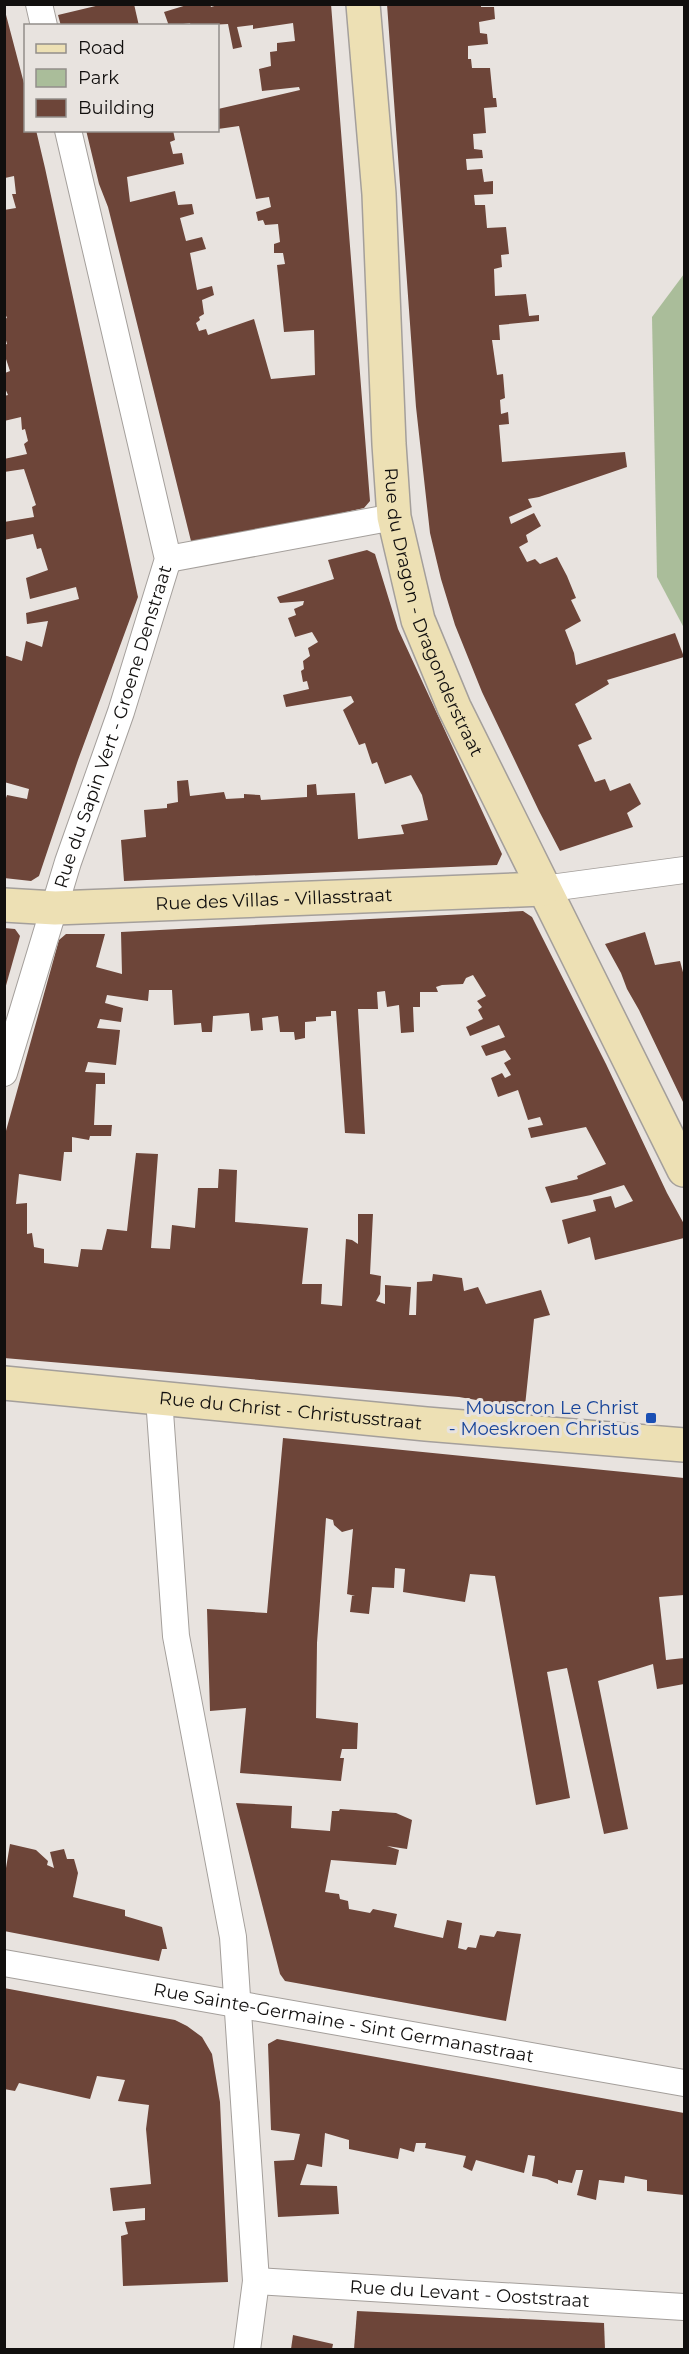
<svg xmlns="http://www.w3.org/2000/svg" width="689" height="2354" font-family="Montserrat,sans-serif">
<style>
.green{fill:#aabd9a}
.building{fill:#6d4539}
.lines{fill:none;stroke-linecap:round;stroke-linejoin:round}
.street-casing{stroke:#a49f9b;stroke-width:28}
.secondary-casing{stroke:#a49f9b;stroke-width:36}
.street{stroke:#fff;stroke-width:26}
.secondary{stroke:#ede0b4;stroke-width:33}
.transit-dot{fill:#1a4fb4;stroke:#e8e3df;stroke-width:2}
.labels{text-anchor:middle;stroke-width:6;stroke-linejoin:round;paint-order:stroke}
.street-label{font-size:18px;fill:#110f0e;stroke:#e8e3df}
.transit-label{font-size:18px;fill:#164399;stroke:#e8e3df;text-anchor:end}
</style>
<rect width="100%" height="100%" fill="#e8e3df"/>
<!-- green -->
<polygon class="green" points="684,274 684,628 657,577 652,317"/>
<!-- building -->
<g class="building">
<polygon points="104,4 134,4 139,26 61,26 58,15"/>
<polygon points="190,4 210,4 211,7 221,4 331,4 370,501 364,508 198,545 191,541 120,255 108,207 99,184 86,130 173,130 175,140 170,142 173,154 182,153 184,164 127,177 130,202 175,191 178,205 192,204 194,214 180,218 186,241 202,237 206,249 190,253 197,290 212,286 214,295 202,300 204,314 199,317 200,320 196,323 199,331 206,329 208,335 254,319 271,379 315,375 314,330 284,332 277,265 285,264 283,253 274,253 274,244 280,242 278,224 265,225 263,220 258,221 256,212 271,207 269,197 256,199 239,126 218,129 218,109 300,90 299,87 262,91 259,69 271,66 270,52 277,51 277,43 295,41 293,23 253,29 253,25 237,27 242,47 233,49 228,24 191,26 190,23 169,26 164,12"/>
<polygon points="387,4 481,4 481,7 494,7 495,19 479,22 480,33 487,34 488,44 468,46 468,59 471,59 472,68 490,68 493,98 496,98 497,107 484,108 486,133 473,134 474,149 482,150 483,158 466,159 467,170 482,169 484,182 493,181 493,194 474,195 475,205 485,205 487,228 506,227 509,254 501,255 502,267 494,269 495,296 526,294 529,316 539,315 539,321 499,325 500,340 492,340 497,375 503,374 505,398 500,400 501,414 508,412 509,424 499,425 502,462 625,452 627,467 539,497 528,499 532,507 509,517 511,524 534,513 541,526 526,535 528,542 519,547 527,562 535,559 540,564 557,557 567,576 576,598 571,600 581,621 565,630 574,653 576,665 675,633 684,657 607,680 609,684 575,704 592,739 578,745 595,782 605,779 610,791 630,783 641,804 627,813 633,827 560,851 539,811 482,692 455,625 441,579 430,533 416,407"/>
<polygon points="5,11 26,91 26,130 36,130 45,168 138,597 78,760 39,876 31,881 4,878 4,804 7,795 27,799 29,789 4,782 4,655 22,661 26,641 42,647 48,621 27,624 26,613 79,599 76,587 30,599 26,578 48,570 41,548 37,549 33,534 4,540 4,522 34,517 32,507 36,505 24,469 4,472 4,459 27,454 24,444 28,441 25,429 22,430 21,417 4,421 4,396 8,395 4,386 5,373 10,371 4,353 4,345 7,344 4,333 4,319 7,318 4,311 4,210 16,208 12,194 16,194 14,176 5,178"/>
<polygon points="367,550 375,554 398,629 502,854 497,865 124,881 121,840 146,837 144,810 167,808 167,804 178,802 177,781 188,780 190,796 224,792 226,799 244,798 244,794 260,795 261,800 307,797 307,785 316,784 317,795 355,793 358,839 404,834 401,825 428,820 422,795 411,775 385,784 377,762 372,764 365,743 359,745 343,710 354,702 351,696 286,707 283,695 309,689 307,681 303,682 301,671 304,669 303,661 310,656 308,648 318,642 312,632 295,637 288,618 296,615 294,609 303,605 304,601 280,603 277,597 334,579 328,560"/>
<polygon points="523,911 532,917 606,1064 667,1193 684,1224 684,1238 595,1260 590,1237 568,1244 562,1220 596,1211 593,1200 611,1196 615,1208 633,1201 624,1185 591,1195 551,1203 545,1187 578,1179 577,1176 606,1164 586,1127 531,1138 528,1128 543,1125 540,1117 528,1120 518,1090 498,1097 491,1078 502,1073 505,1078 511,1075 504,1063 511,1059 505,1050 486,1056 481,1046 505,1037 499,1025 470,1036 466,1027 483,1019 478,1010 482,1007 477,1001 486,996 473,975 466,978 463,984 442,985 436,987 438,992 420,992 420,1007 413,1007 414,1032 401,1033 399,1005 387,1007 385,991 377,992 378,1009 358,1009 365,1134 345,1133 336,1011 331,1011 331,1016 316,1017 316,1021 305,1022 305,1038 295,1040 294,1032 280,1032 278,1016 262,1018 263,1030 251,1031 249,1013 213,1016 212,1032 202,1032 201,1023 174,1025 172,990 149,990 148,1001 107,995 105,1003 123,1008 121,1022 100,1019 97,1028 120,1030 116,1065 88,1062 85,1072 105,1073 105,1084 96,1084 94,1125 112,1125 111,1136 90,1136 89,1140 72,1137 72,1152 64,1152 61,1181 19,1174 16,1204 27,1203 27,1234 32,1233 34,1247 44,1249 44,1263 78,1267 81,1249 102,1250 107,1229 127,1231 136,1153 158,1154 151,1248 170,1249 172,1225 195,1228 198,1188 218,1188 219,1169 237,1170 235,1222 308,1228 302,1284 322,1284 321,1304 342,1306 346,1239 352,1240 358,1244 358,1214 373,1214 370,1274 381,1276 380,1294 376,1301 385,1304 385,1285 411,1287 409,1315 416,1315 417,1282 432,1281 433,1274 462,1278 464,1291 478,1287 486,1304 541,1290 550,1315 534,1319 525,1406 505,1405 459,1397 4,1358 4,1138 59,940 66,934 105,934 96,967 122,974 121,932"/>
<polygon points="4,928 15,929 20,936 5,989"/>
<polygon points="645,932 655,965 680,961 684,976 684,1104 639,1010 627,989 621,973 605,944"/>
<polygon points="283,1438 684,1478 684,1595 659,1597 666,1660 684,1658 684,1684 657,1689 653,1664 598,1681 628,1829 604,1834 567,1668 547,1672 570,1798 536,1805 495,1576 470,1574 465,1602 403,1592 405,1569 395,1568 394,1588 372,1587 369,1614 350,1612 352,1596 355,1596 347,1594 353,1529 342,1532 334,1525 333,1520 326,1518 317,1643 316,1718 358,1723 357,1749 342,1749 340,1758 344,1758 341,1781 240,1773 246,1708 210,1711 207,1609 267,1613"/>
<polygon points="236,1803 292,1806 291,1828 330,1831 332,1811 339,1811 340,1809 396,1813 412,1820 407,1849 387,1846 399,1850 396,1865 331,1860 325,1892 339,1894 340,1899 348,1901 349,1909 370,1913 373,1909 397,1914 394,1927 420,1933 443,1938 447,1920 462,1923 458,1948 466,1950 468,1947 476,1948 480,1935 494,1937 497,1931 521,1934 506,2021 285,1981 280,1974"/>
<polygon points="10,1844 36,1850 48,1861 47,1865 54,1868 50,1852 64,1849 67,1859 74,1859 78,1873 73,1897 125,1910 125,1916 162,1927 167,1949 162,1949 159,1961 4,1931 4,1880"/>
<polygon points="4,1988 175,2020 187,2026 202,2037 212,2054 220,2102 228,2282 123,2286 121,2236 128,2234 125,2222 145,2220 145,2208 113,2211 110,2188 151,2184 146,2129 149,2105 118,2101 125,2080 97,2076 90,2099 19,2083 15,2091 4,2089"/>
<polygon points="277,2039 684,2113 684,2195 647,2191 647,2180 625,2176 624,2183 599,2180 596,2200 577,2195 583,2170 576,2170 572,2183 558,2180 558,2184 547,2179 532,2176 535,2156 528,2155 524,2173 476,2160 472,2171 463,2167 466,2156 425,2148 426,2143 416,2143 414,2152 400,2148 398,2159 349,2149 349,2140 325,2133 322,2167 307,2164 300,2185 337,2186 339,2214 278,2217 274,2161 294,2160 300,2134 271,2130 268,2044"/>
<polygon points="357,2311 604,2323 605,2349 354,2349"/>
<polygon points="293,2335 333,2344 332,2349 291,2349"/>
</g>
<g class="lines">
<defs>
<g id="street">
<polyline points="39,4 44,26"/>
<polyline points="168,559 394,517"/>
<polyline points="543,889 684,870"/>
<path id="s1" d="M 4,1073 L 68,862 L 121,712 L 168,559 L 68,130"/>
<polyline points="159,1398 176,1636 233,1937 256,2281 247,2350"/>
<path id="s2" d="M 4,1963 L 684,2083"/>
<path id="s3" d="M 256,2281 L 684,2307"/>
</g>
<g id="secondary">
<path id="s4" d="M 363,4 L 379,194 L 389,444 L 394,517 L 418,620 L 454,707 L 684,1170"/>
<path id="s5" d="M 4,905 L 55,908 L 543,889"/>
<path id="s6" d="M 4,1383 L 426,1424 L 684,1445"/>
</g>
</defs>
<!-- street casing -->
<use href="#street" class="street-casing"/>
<!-- secondary casing -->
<use href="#secondary" class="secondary-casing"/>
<!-- street -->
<use href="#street" class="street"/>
<!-- secondary -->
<use href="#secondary" class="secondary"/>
</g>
<!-- markers -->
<rect class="transit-dot" x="645" y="1412" width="12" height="12" rx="3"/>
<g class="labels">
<!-- street labels -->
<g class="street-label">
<text dy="6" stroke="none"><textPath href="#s4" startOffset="616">Rue du Dragon - Dragonderstraat</textPath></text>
<text dy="6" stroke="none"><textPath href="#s1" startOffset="363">Rue du Sapin Vert - Groene Denstraat</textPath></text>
<text dy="6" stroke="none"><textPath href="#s5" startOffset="270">Rue des Villas - Villasstraat</textPath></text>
<text dy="6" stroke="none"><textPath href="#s6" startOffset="288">Rue du Christ - Christusstraat</textPath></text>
<text dy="6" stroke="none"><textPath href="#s2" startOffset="345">Rue Sainte-Germaine - Sint Germanastraat</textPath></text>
<text dy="6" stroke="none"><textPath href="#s3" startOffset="214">Rue du Levant - Ooststraat</textPath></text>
</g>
<!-- transit labels -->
<g class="transit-label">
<text x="639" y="1414">Mouscron Le Christ<tspan x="639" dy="21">- Moeskroen Christus</tspan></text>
</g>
</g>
<!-- border -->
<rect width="689" height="2354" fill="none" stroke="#110f0e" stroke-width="12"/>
<!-- legend -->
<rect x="24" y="24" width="195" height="108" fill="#e8e3df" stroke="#928e8b" stroke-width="1.5"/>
<rect x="36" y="44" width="30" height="9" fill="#ede0b4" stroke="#928e8b" stroke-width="1.5"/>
<text x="78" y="54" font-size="18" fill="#110f0e">Road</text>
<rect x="36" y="69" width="30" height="18" fill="#aabd9a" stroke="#928e8b" stroke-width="1.5"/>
<text x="78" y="84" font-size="18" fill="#110f0e">Park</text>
<rect x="36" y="99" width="30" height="18" fill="#6d4539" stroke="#928e8b" stroke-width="1.5"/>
<text x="78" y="114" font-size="18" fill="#110f0e">Building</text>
</svg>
